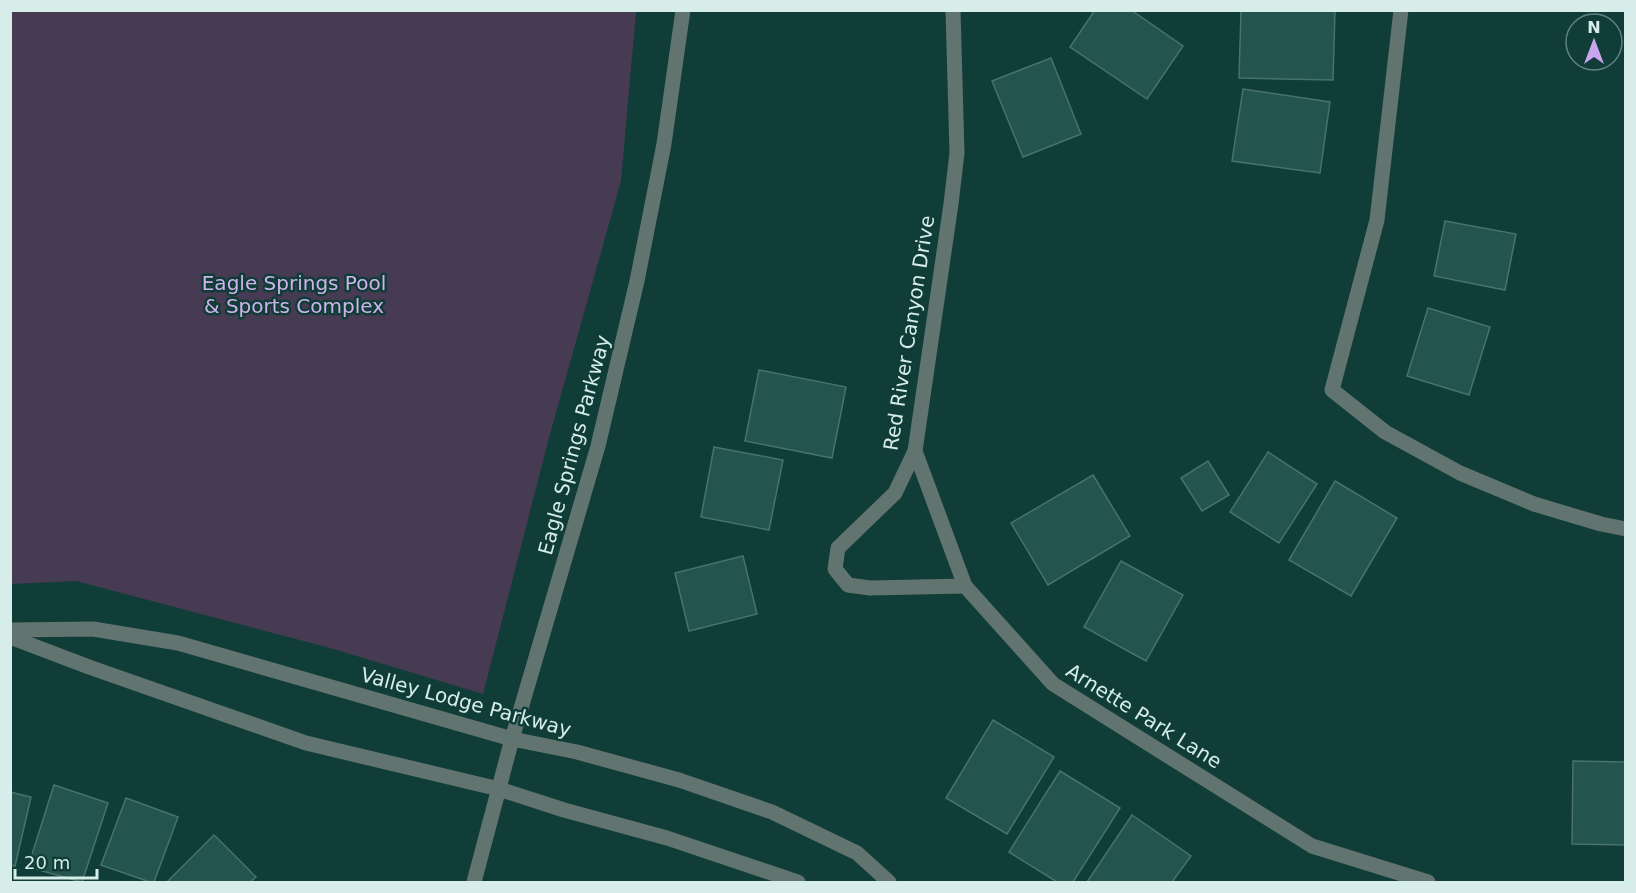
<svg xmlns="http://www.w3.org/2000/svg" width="1636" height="893" font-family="'DejaVu Sans',sans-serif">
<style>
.green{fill:#473b53}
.building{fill:#23544d;stroke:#47736b;stroke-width:1.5}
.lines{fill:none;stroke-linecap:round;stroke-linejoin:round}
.minor{stroke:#617470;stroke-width:15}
.labels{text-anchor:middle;stroke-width:5;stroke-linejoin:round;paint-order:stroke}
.park-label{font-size:20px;fill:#ceb3ec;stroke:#103d37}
.street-label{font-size:20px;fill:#d6ede9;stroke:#103d37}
</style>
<rect width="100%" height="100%" fill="#103d37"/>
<!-- green -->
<polygon class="green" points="10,11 636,11 621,181 550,434 483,694 330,648 76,581 11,584"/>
<!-- building -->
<g class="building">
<polygon points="1095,10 1131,10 1183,46 1147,99 1070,47"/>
<polygon points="1241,10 1335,10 1333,80 1239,78"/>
<polygon points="1051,58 1081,134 1023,157 992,81"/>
<polygon points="1243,89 1330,102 1320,173 1232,161"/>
<polygon points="1445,221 1516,234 1505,290 1434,276"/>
<polygon points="1428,308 1490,327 1469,395 1407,376"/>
<polygon points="759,370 846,387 832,458 745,441"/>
<polygon points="714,447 783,460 769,530 701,517"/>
<polygon points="1268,452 1317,484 1279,543 1230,512"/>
<polygon points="1208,461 1229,495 1202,511 1181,478"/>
<polygon points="1093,475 1130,536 1048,585 1011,523"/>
<polygon points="1335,481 1397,518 1351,596 1289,560"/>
<polygon points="743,556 757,614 689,631 675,573"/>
<polygon points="1121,561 1183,595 1146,661 1084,627"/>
<polygon points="993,720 1054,757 1007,834 946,798"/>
<polygon points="1573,761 1626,762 1626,845 1572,844"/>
<polygon points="1060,771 1120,808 1073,882 1057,882 1009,852"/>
<polygon points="54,785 108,803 82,882 28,867"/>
<polygon points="10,792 31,797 15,866 10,865"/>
<polygon points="126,798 178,817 154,882 150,882 101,865"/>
<polygon points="1132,815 1191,856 1172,882 1087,882"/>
<polygon points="214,835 256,877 250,882 167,882"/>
</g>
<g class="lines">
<!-- minor -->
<g class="minor">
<polyline points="953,10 957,153 951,204 915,451 895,493 838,548 835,569 848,585 870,588 965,586"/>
<polyline points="1401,10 1377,220 1332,390 1385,432 1460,473 1534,504 1601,524 1626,529"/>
<polyline points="915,451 965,586 1053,684 1312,846 1428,882"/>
<polyline points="10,630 93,629 178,643 512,739 577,752 679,780 772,812 857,853 889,882"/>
<polyline points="10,637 89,667 306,743 499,789 564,810 667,838 798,882"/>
<polyline points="474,882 512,739 598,446 637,281 664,144 683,10"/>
</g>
</g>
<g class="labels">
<!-- park labels -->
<g class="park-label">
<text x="294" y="290">Eagle Springs Pool<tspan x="294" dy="23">&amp; Sports Complex</tspan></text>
</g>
<!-- street labels -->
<g class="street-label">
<text transform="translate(909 333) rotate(-81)" y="7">Red River Canyon Drive</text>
<text transform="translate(574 445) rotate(-75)" y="7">Eagle Springs Parkway</text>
<text transform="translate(466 702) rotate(15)" y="7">Valley Lodge Parkway</text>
<text transform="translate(1144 716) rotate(32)" y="7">Arnette Park Lane</text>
</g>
</g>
<!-- border -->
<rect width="1636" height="893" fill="none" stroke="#d6ede9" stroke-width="24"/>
<!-- north arrow -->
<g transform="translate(1594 42)"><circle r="28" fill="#103d37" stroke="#5f837e" stroke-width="1.5"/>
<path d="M0-4.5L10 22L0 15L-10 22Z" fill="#c8a5ee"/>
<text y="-9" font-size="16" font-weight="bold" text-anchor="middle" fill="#d6ede9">N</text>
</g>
<!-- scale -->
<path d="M15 869v9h82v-9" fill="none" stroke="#d6ede9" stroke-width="3"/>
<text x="24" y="869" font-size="18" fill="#d6ede9" stroke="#103d37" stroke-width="4.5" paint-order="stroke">20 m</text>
</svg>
